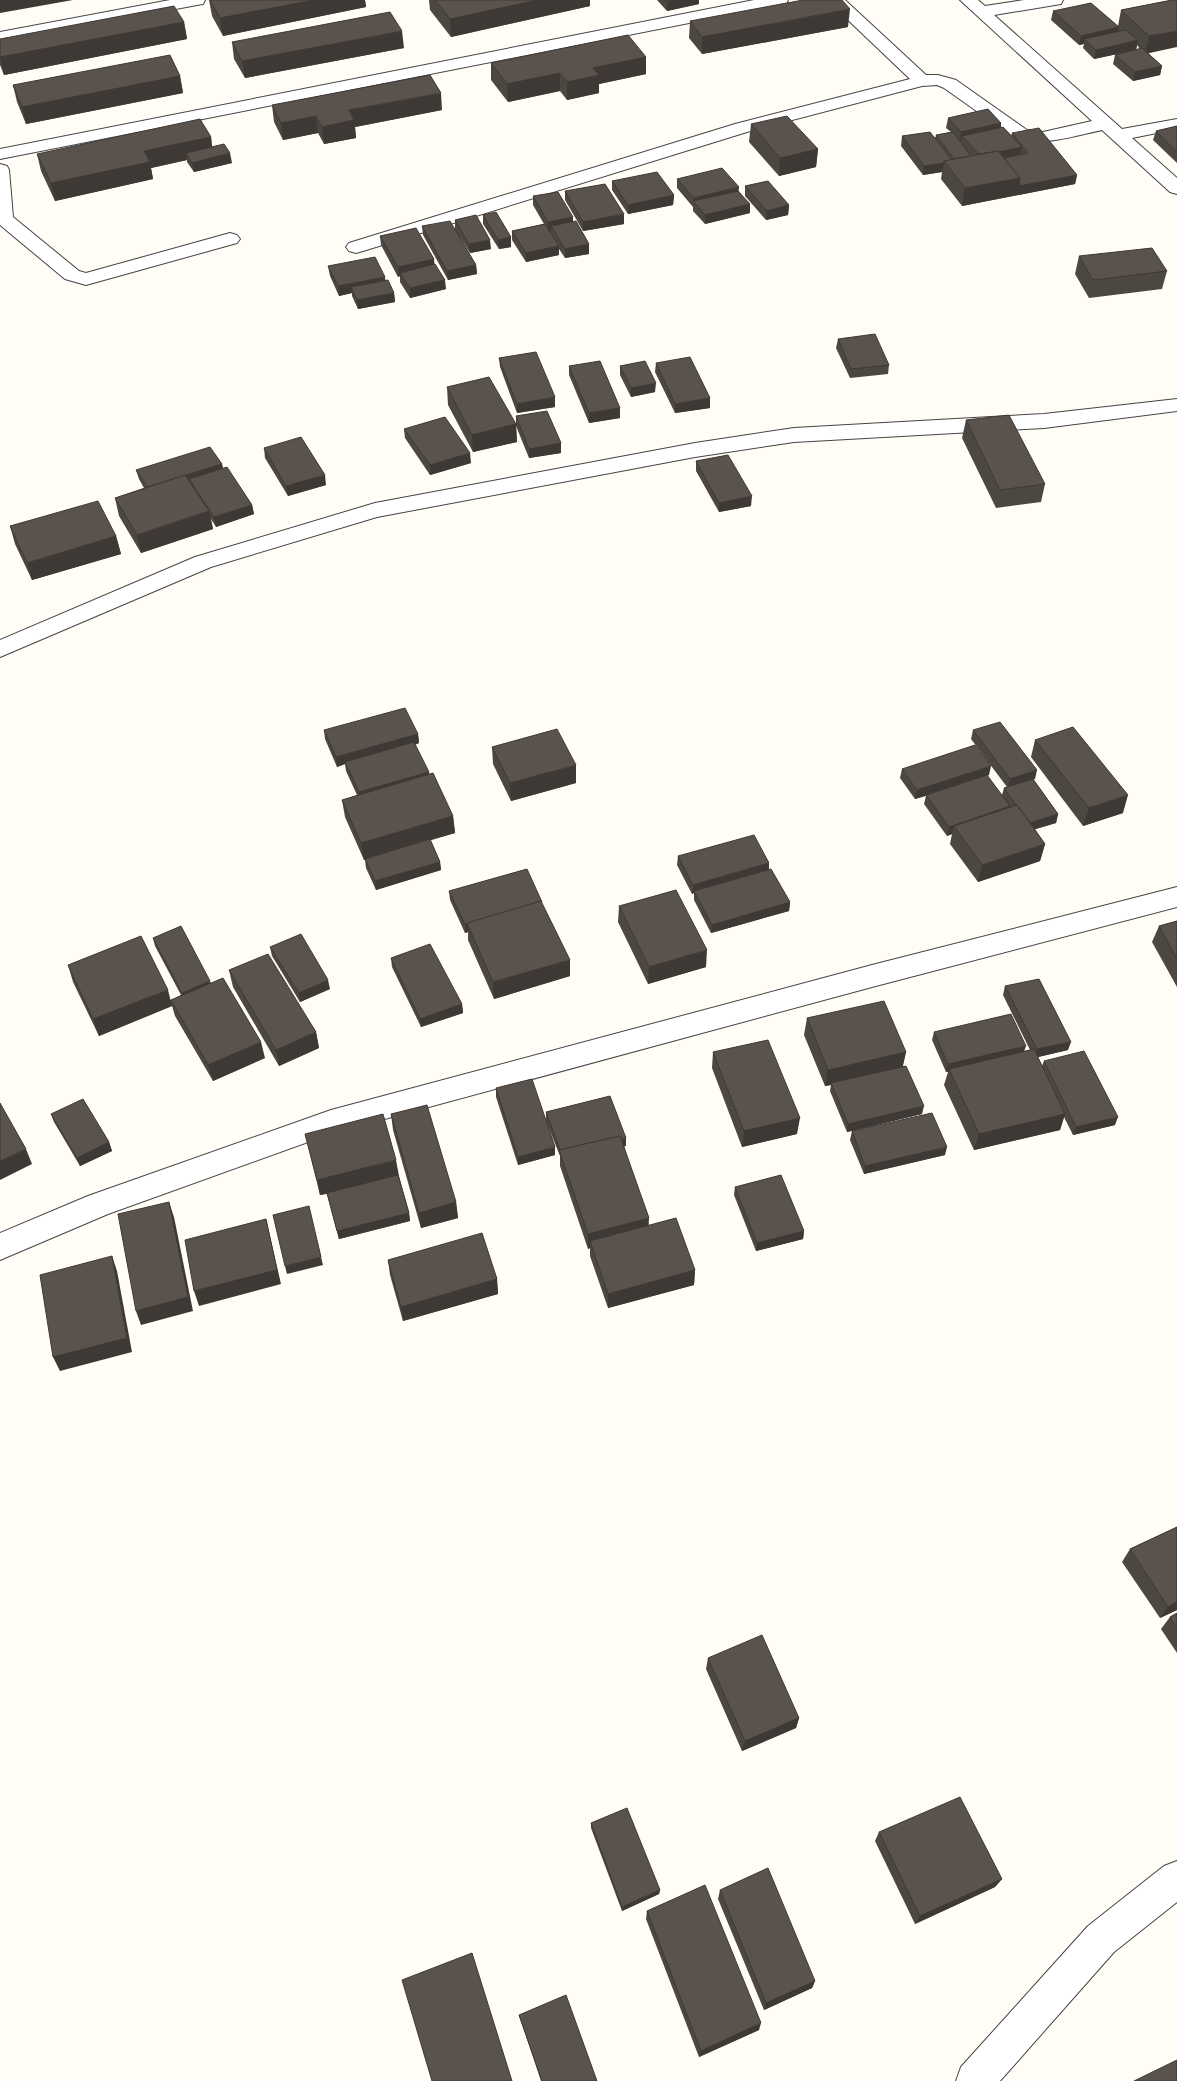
<svg xmlns="http://www.w3.org/2000/svg" width="1177" height="2081" font-family="'Crimson Pro',serif">
<style>
.lines{fill:none;stroke-linecap:round;stroke-linejoin:round}
.minor-casing{stroke:#444;stroke-width:2}
.minor{fill:#fff;fill-rule:evenodd}
.wall{fill:#4d4742}
.shaded-wall{fill:#3f3936}
.building{fill:#5a524d;stroke:#3f3936}
</style>
<rect width="100%" height="100%" fill="#fffdf5"/>
<g class="lines">
<defs>
<g id="minor">
<polygon points="170,0 205,0 203,4 197,5 0,42 0,32"/>
<polygon points="754,0 788,0 786,4 780,5 0,159 0,149"/>
<path d="M 827,0 L 845,0 L 926,75 L 938,75 L 956,80 L 1027,130 L 1043,132 L 1092,121 L 960,0 L 978,0 L 985,6 L 1024,0 L 1063,0 L 1061,4 L 1055,5 L 994,15 L 1122,129 L 1177,119 L 1177,129 L 1132,138 L 1177,178 L 1177,194 L 1170,192 L 1102,130 C 1074,136 1045,146 1016,139 L 944,88 L 937,85 L 922,86 L 747,132 L 363,251 L 356,253 L 349,251 L 346,247 L 349,243 L 735,124 L 910,79 Z"/>
<polygon points="0,164 7,166 9,170 13,217 79,271 86,273 230,233 237,235 240,239 237,243 86,285 65,279 0,225"/>
<polygon points="1177,399 1177,411 1044,428 794,442 695,457 377,517 211,567 0,657 0,640 195,557 375,503 695,443 794,428 1044,414"/>
<polygon points="1177,887 1177,907 872,987 333,1133 108,1214 0,1260 0,1233 88,1196 331,1110 872,965"/>
<polygon points="1177,1861 1177,1902 1114,1952 1000,2081 956,2081 961,2067 1088,1926 1164,1866"/>
</g>
</defs>
<!-- minor casing -->
<use href="#minor" class="minor-casing"/>
<!-- minor -->
<use href="#minor" class="minor"/>
</g>
<!-- wall -->
<g class="wall">
<polygon points="209,0 365,0 366,7 223,36 212,16"/>
<polygon points="429,0 590,0 590,6 451,37 430,10"/>
<polygon points="657,0 699,0 699,4 667,11"/>
<polygon points="1172,0 1148,53 1162,66 1160,75 1133,81 1113,64 1115,55 1140,49 1137,45 1136,50 1094,59 1083,48 1084,44 1079,45 1051,20 1053,11 1118,26 1121,10"/>
<polygon points="690,21 848,27 702,54 689,38"/>
<polygon points="184,22 187,39 4,75 0,65 0,39"/>
<polygon points="232,42 404,48 245,78 234,59"/>
<polygon points="646,57 646,74 599,84 599,93 567,100 560,91 508,102 491,80 491,63"/>
<polygon points="180,76 183,93 26,124 17,102 13,85"/>
<polygon points="272,105 442,110 355,127 356,138 324,144 318,133 283,140 274,122"/>
<polygon points="948,118 1001,123 1001,128 1011,136 1012,133 1077,175 1075,184 962,206 941,179 942,172 923,175 901,146 902,136 935,138 936,135 951,132 946,128"/>
<polygon points="751,124 818,149 816,167 779,176 749,142"/>
<polygon points="1177,126 1177,163 1153,140 1156,131"/>
<polygon points="211,137 212,147 232,163 194,172 187,162 187,160 151,168 153,179 55,201 41,171 37,154"/>
<polygon points="677,179 739,191 750,213 705,224 693,211 693,207 677,188"/>
<polygon points="612,181 674,195 673,205 628,214 612,190"/>
<polygon points="745,186 789,205 788,215 766,220 745,196"/>
<polygon points="565,191 624,224 583,231 565,200"/>
<polygon points="533,196 573,222 589,254 565,258 559,249 559,255 526,262 512,240 512,231 544,224 533,205"/>
<polygon points="483,215 511,237 511,247 499,249 483,224"/>
<polygon points="455,220 491,249 470,253 458,234 476,265 477,274 448,280 423,235 422,226 455,229"/>
<polygon points="380,236 434,259 434,264 446,289 410,298 400,282 400,276 398,277 381,245"/>
<polygon points="1079,256 1167,271 1162,289 1089,298 1075,274"/>
<polygon points="328,266 385,280 394,293 395,302 358,309 352,296 352,293 339,296 330,276"/>
<polygon points="838,339 889,365 888,374 850,378 836,348"/>
<polygon points="499,358 555,407 517,413 500,367"/>
<polygon points="656,363 710,398 710,408 675,413 655,372"/>
<polygon points="569,366 620,408 620,418 589,423 569,375"/>
<polygon points="620,366 655,392 631,397 620,375"/>
<polygon points="447,387 516,424 516,416 561,443 561,453 529,458 516,426 517,442 473,452 448,405"/>
<polygon points="966,420 1045,484 1041,502 996,508 962,438"/>
<polygon points="404,429 471,463 430,475 405,438"/>
<polygon points="264,448 326,485 288,496 265,458"/>
<polygon points="696,461 751,506 719,512 696,471"/>
<polygon points="222,464 223,469 252,505 254,514 216,527 211,519 213,529 141,553 119,516 115,498 144,488 139,479 136,470"/>
<polygon points="10,526 116,536 121,554 32,580 15,544"/>
<polygon points="324,730 418,734 419,743 415,745 429,775 453,816 455,833 430,840 440,862 441,870 376,890 366,868 365,860 364,860 345,817 342,800 357,795 346,771 345,764 337,767 325,739"/>
<polygon points="973,730 1035,779 1033,779 1058,814 1056,823 1035,829 1045,844 1040,861 978,882 950,844 952,834 947,836 924,804 926,796 915,799 900,778 902,769 989,775 987,776 1002,795 1004,788 1007,787 971,739"/>
<polygon points="1035,740 1123,813 1083,826 1031,757"/>
<polygon points="492,747 576,783 511,801 493,764"/>
<polygon points="678,856 769,863 769,870 790,902 789,911 711,933 694,900 694,893 692,894 677,865"/>
<polygon points="449,891 542,902 542,904 570,976 494,999 468,940 468,932 465,933 450,900"/>
<polygon points="619,906 706,967 648,984 618,922"/>
<polygon points="1177,921 1177,987 1152,942 1159,926"/>
<polygon points="153,938 211,983 265,1058 213,1081 175,1016 172,1006 99,1036 73,982 68,965 171,1000 181,995 155,946"/>
<polygon points="270,947 330,989 300,1002 272,956"/>
<polygon points="391,958 462,1004 463,1013 421,1027 392,967"/>
<polygon points="229,970 316,1032 319,1048 279,1066 233,987"/>
<polygon points="1005,986 1068,1050 1038,1057 1042,1066 1044,1061 1115,1125 1073,1135 1064,1117 1060,1130 974,1150 944,1085 948,1072 946,1072 932,1040 934,1032 1024,1051 1030,1050 1003,995"/>
<polygon points="807,1018 906,1052 903,1066 922,1114 847,1132 830,1091 831,1085 825,1086 804,1035"/>
<polygon points="713,1052 797,1134 742,1147 712,1068"/>
<polygon points="496,1088 555,1155 518,1165 496,1097"/>
<polygon points="546,1112 626,1146 624,1146 649,1226 695,1270 694,1285 608,1308 590,1256 590,1248 588,1249 560,1166 560,1156 546,1121"/>
<polygon points="51,1114 109,1142 112,1151 80,1166 54,1122"/>
<polygon points="391,1114 456,1202 458,1218 421,1228 393,1130"/>
<polygon points="852,1131 945,1155 864,1174 850,1140"/>
<polygon points="305,1134 399,1176 409,1213 410,1221 339,1239 327,1194 320,1195"/>
<polygon points="735,1187 804,1231 803,1239 756,1251 734,1195"/>
<polygon points="388,1260 497,1279 498,1294 403,1321 390,1275"/>
<polygon points="1177,1527 1177,1610 1160,1618 1122,1562 1130,1549"/>
<polygon points="1177,1613 1177,1653 1161,1629 1170,1617"/>
<polygon points="708,1658 799,1718 796,1728 742,1751 706,1669"/>
<polygon points="591,1823 660,1890 659,1894 622,1911 591,1828"/>
<polygon points="879,1832 1002,1879 995,1887 915,1924 875,1841"/>
<polygon points="720,1890 815,1981 812,1988 764,2010 718,1899"/>
<polygon points="647,1911 759,2030 699,2057 646,1919"/>
<polygon points="519,2015 597,2081 541,2081"/>
</g>
<!-- shaded-wall -->
<g class="shaded-wall">
<polygon points="0,0 73,0 0,13"/>
<polygon points="314,0 365,0 366,7 223,36 220,18"/>
<polygon points="538,0 590,0 590,6 451,37 450,19"/>
<polygon points="676,0 699,0 699,4 667,11 667,2"/>
<polygon points="850,9 848,27 702,54 702,37"/>
<polygon points="184,22 187,39 4,75 0,57"/>
<polygon points="1119,27 1117,36 1084,39 1084,44 1079,45 1081,36"/>
<polygon points="402,31 404,48 245,78 242,61"/>
<polygon points="1177,31 1177,47 1145,54 1149,36"/>
<polygon points="1138,40 1136,50 1094,59 1096,50"/>
<polygon points="646,57 646,74 599,84 599,93 567,100 567,82 593,68"/>
<polygon points="1162,66 1160,75 1133,81 1135,72"/>
<polygon points="560,73 560,91 508,102 507,84"/>
<polygon points="180,76 183,93 26,124 22,107"/>
<polygon points="441,93 442,110 355,127 356,138 324,144 322,127 349,110"/>
<polygon points="316,116 318,133 283,140 281,123"/>
<polygon points="1001,123 1000,132 962,136 961,141 960,141 961,132"/>
<polygon points="211,137 213,155 186,153 187,160 151,168 153,179 55,201 51,183 144,151"/>
<polygon points="1022,147 1020,157 998,161 980,156"/>
<polygon points="818,149 816,167 779,176 780,158"/>
<polygon points="230,153 232,163 194,172 192,163"/>
<polygon points="944,163 942,172 923,175 924,166"/>
<polygon points="1077,175 1075,184 962,206 965,188 1020,178"/>
<polygon points="739,187 738,196 693,202 694,198"/>
<polygon points="674,195 673,205 628,214 628,205"/>
<polygon points="750,204 750,213 705,224 705,215"/>
<polygon points="789,205 788,215 766,220 767,211"/>
<polygon points="624,214 624,224 583,231 583,222"/>
<polygon points="573,217 573,227 551,226 551,231 548,231 548,222"/>
<polygon points="511,237 511,247 499,249 498,240"/>
<polygon points="490,240 491,249 470,253 469,244"/>
<polygon points="589,244 589,254 565,258 565,249"/>
<polygon points="559,246 559,255 526,262 526,253"/>
<polygon points="434,259 435,269 400,273 400,276 398,277 398,267"/>
<polygon points="476,265 477,274 448,280 447,271"/>
<polygon points="385,277 386,287 351,287 352,293 339,296 338,286"/>
<polygon points="445,280 446,289 410,298 410,288"/>
<polygon points="394,293 395,302 358,309 357,300"/>
<polygon points="656,383 655,392 631,397 631,388"/>
<polygon points="555,397 555,407 517,413 517,404"/>
<polygon points="710,398 710,408 675,413 675,404"/>
<polygon points="620,408 620,418 589,423 589,413"/>
<polygon points="516,424 517,442 473,452 472,435"/>
<polygon points="561,443 561,453 529,458 529,449"/>
<polygon points="470,453 471,463 430,475 430,465"/>
<polygon points="222,464 224,473 189,479 190,484 147,488"/>
<polygon points="325,475 326,485 288,496 286,486"/>
<polygon points="752,496 751,506 719,512 719,503"/>
<polygon points="252,505 254,514 216,527 214,517"/>
<polygon points="209,511 213,529 141,553 137,535"/>
<polygon points="116,536 121,554 32,580 27,563"/>
<polygon points="418,734 419,743 346,764 345,762 345,764 337,767 336,757"/>
<polygon points="576,765 576,783 511,801 510,783"/>
<polygon points="991,766 989,775 915,799 917,790"/>
<polygon points="1037,770 1035,779 1008,788 1010,779"/>
<polygon points="429,772 430,781 360,801 359,792"/>
<polygon points="1128,795 1123,813 1083,826 1089,808"/>
<polygon points="1010,806 1008,815 954,826 952,834 947,836 949,827"/>
<polygon points="1058,814 1056,823 1026,832 1028,823"/>
<polygon points="453,816 455,833 364,860 361,843"/>
<polygon points="1045,844 1040,861 978,882 982,865"/>
<polygon points="440,862 441,870 376,890 375,881"/>
<polygon points="769,863 768,872 694,891 694,893 692,894 693,885"/>
<polygon points="790,902 789,911 711,933 712,925"/>
<polygon points="465,924 467,924 468,932 465,933"/>
<polygon points="707,950 706,967 648,984 649,967"/>
<polygon points="570,960 570,976 494,999 493,982"/>
<polygon points="328,980 330,989 300,1002 299,993"/>
<polygon points="210,981 213,990 185,1001 182,993"/>
<polygon points="168,990 172,1006 99,1036 93,1019"/>
<polygon points="462,1004 463,1013 421,1027 420,1019"/>
<polygon points="316,1032 319,1048 279,1066 276,1050"/>
<polygon points="261,1042 265,1058 213,1081 208,1065"/>
<polygon points="1071,1042 1068,1050 1034,1058 1037,1049"/>
<polygon points="1026,1046 1023,1054 949,1069 948,1072 946,1072 948,1064"/>
<polygon points="906,1052 902,1068 831,1083 831,1085 825,1086 828,1070"/>
<polygon points="924,1106 922,1114 847,1132 848,1124"/>
<polygon points="1065,1114 1060,1130 974,1150 979,1134"/>
<polygon points="1118,1117 1115,1125 1073,1135 1076,1127"/>
<polygon points="800,1118 797,1134 742,1147 744,1131"/>
<polygon points="626,1138 626,1146 564,1162 562,1158"/>
<polygon points="109,1142 112,1151 80,1166 77,1158"/>
<polygon points="555,1147 555,1155 518,1165 518,1157"/>
<polygon points="947,1147 945,1155 864,1174 865,1166"/>
<polygon points="26,1149 32,1164 0,1180 0,1161"/>
<polygon points="396,1160 399,1176 320,1195 317,1180"/>
<polygon points="169,1202 174,1217 193,1311 141,1325 136,1311"/>
<polygon points="456,1202 458,1218 421,1228 419,1213"/>
<polygon points="409,1213 410,1221 339,1239 337,1231"/>
<polygon points="649,1218 648,1233 590,1241 590,1248 588,1249 588,1234"/>
<polygon points="266,1219 281,1284 199,1306 194,1291"/>
<polygon points="804,1231 803,1239 756,1251 757,1243"/>
<polygon points="112,1256 117,1271 132,1352 60,1371 53,1357"/>
<polygon points="321,1257 323,1265 287,1274 285,1266"/>
<polygon points="695,1270 694,1285 608,1308 608,1294"/>
<polygon points="497,1279 498,1294 403,1321 401,1307"/>
<polygon points="1177,1602 1177,1610 1160,1618 1168,1607"/>
<polygon points="799,1718 796,1728 742,1751 745,1741"/>
<polygon points="1002,1879 995,1887 915,1924 920,1916"/>
<polygon points="660,1890 659,1894 622,1911 622,1907"/>
<polygon points="815,1981 812,1988 764,2010 766,2003"/>
<polygon points="761,2023 759,2030 699,2057 701,2051"/>
</g>
<!-- building -->
<g class="building">
<polygon points="210,0 314,0 220,18"/>
<polygon points="435,0 538,0 450,19"/>
<polygon points="665,0 676,0 667,2"/>
<polygon points="803,0 842,0 850,9 702,37 690,21"/>
<polygon points="1172,0 1177,0 1177,31 1149,36 1121,10"/>
<polygon points="1091,3 1119,27 1081,36 1053,11"/>
<polygon points="174,6 184,22 0,57 0,39"/>
<polygon points="390,12 402,31 242,61 232,42"/>
<polygon points="1125,30 1138,40 1096,50 1084,39"/>
<polygon points="628,35 646,57 593,68 599,75 567,82 560,73 507,84 491,63"/>
<polygon points="1142,48 1162,66 1135,72 1115,55"/>
<polygon points="170,55 180,76 22,107 13,85"/>
<polygon points="430,75 441,93 349,110 354,120 322,127 316,116 281,123 272,105"/>
<polygon points="988,109 1001,123 961,132 948,118"/>
<polygon points="787,116 818,149 780,158 751,124"/>
<polygon points="200,119 211,137 144,151 150,162 51,183 37,154"/>
<polygon points="1177,126 1177,152 1156,131"/>
<polygon points="1003,127 1022,147 999,152 998,151 979,154 962,136"/>
<polygon points="1039,128 1077,175 1019,186 1020,178 1004,158 1028,153 1012,133"/>
<polygon points="930,132 952,160 944,161 944,163 924,166 902,136"/>
<polygon points="953,132 971,156 954,159 936,135"/>
<polygon points="224,144 230,153 192,163 186,153"/>
<polygon points="998,151 1020,178 965,188 944,161"/>
<polygon points="722,168 739,187 694,198 677,179"/>
<polygon points="657,172 674,195 628,205 612,181"/>
<polygon points="768,181 789,205 767,211 745,186"/>
<polygon points="605,184 624,214 583,222 565,191"/>
<polygon points="738,191 750,204 705,215 693,201"/>
<polygon points="558,192 573,217 548,222 533,196"/>
<polygon points="496,212 511,237 498,240 483,215"/>
<polygon points="476,215 490,240 469,244 455,220"/>
<polygon points="450,221 476,265 447,271 422,226"/>
<polygon points="576,221 589,244 565,249 551,226"/>
<polygon points="545,224 559,246 526,253 512,231"/>
<polygon points="416,228 434,259 398,267 380,236"/>
<polygon points="1152,248 1167,271 1093,280 1079,256"/>
<polygon points="375,257 385,277 338,286 328,266"/>
<polygon points="435,264 445,280 410,288 400,273"/>
<polygon points="388,280 394,293 357,300 351,287"/>
<polygon points="875,334 889,365 851,369 838,339"/>
<polygon points="536,352 555,397 517,404 499,358"/>
<polygon points="690,357 710,398 675,404 656,363"/>
<polygon points="600,361 620,408 589,413 569,366"/>
<polygon points="645,361 656,383 631,388 620,366"/>
<polygon points="489,377 516,424 472,435 447,387"/>
<polygon points="547,411 561,443 529,449 516,416"/>
<polygon points="1009,415 1045,484 1000,490 966,420"/>
<polygon points="445,417 470,453 430,465 404,429"/>
<polygon points="301,437 325,475 286,486 264,448"/>
<polygon points="210,447 222,464 147,487 136,470"/>
<polygon points="728,455 752,496 719,503 696,461"/>
<polygon points="227,467 252,505 214,517 189,479"/>
<polygon points="185,475 209,511 137,535 115,498"/>
<polygon points="98,501 116,536 27,563 10,526"/>
<polygon points="405,708 418,734 336,757 324,730"/>
<polygon points="1000,722 1037,770 1010,779 973,730"/>
<polygon points="1073,727 1128,795 1089,808 1035,740"/>
<polygon points="557,729 576,765 510,783 492,747"/>
<polygon points="414,742 429,772 359,792 345,762"/>
<polygon points="975,745 991,766 917,790 902,769"/>
<polygon points="433,773 453,816 361,843 342,800"/>
<polygon points="987,775 1010,806 949,827 926,795"/>
<polygon points="1033,779 1058,814 1030,823 1017,805 1016,805 1004,788"/>
<polygon points="1017,805 1045,844 982,865 954,826"/>
<polygon points="754,835 769,863 693,885 678,856"/>
<polygon points="430,839 440,862 375,881 365,859"/>
<polygon points="527,869 542,902 541,902 541,901 465,924 449,891"/>
<polygon points="771,869 790,902 712,925 694,891"/>
<polygon points="676,890 707,950 649,967 619,906"/>
<polygon points="541,901 570,960 493,982 467,923"/>
<polygon points="1177,921 1177,959 1159,926"/>
<polygon points="181,926 210,981 182,993 153,938"/>
<polygon points="301,934 328,980 299,993 270,947"/>
<polygon points="141,936 168,990 93,1019 68,965"/>
<polygon points="430,944 462,1004 420,1019 391,958"/>
<polygon points="268,954 316,1032 276,1050 229,970"/>
<polygon points="223,978 261,1042 208,1065 171,1000"/>
<polygon points="1039,979 1071,1042 1037,1049 1005,986"/>
<polygon points="884,1001 906,1052 828,1070 807,1018"/>
<polygon points="1011,1014 1026,1046 948,1064 934,1032"/>
<polygon points="768,1040 800,1118 744,1131 713,1052"/>
<polygon points="1034,1049 1065,1114 979,1134 949,1069"/>
<polygon points="1084,1051 1118,1117 1076,1127 1044,1061"/>
<polygon points="906,1066 924,1106 848,1124 831,1083"/>
<polygon points="532,1079 555,1147 518,1157 496,1088"/>
<polygon points="610,1096 626,1138 621,1139 620,1136 560,1150 546,1112"/>
<polygon points="83,1099 109,1142 77,1158 51,1114"/>
<polygon points="0,1103 26,1149 0,1161"/>
<polygon points="427,1105 456,1202 419,1213 391,1114"/>
<polygon points="932,1113 947,1147 865,1166 852,1131"/>
<polygon points="383,1114 396,1160 317,1180 305,1134"/>
<polygon points="620,1136 649,1218 588,1234 559,1150"/>
<polygon points="398,1175 409,1213 337,1231 327,1193"/>
<polygon points="781,1175 804,1231 757,1243 735,1187"/>
<polygon points="169,1202 188,1297 136,1311 118,1214"/>
<polygon points="309,1206 321,1257 285,1266 273,1215"/>
<polygon points="676,1218 695,1270 608,1294 590,1241"/>
<polygon points="266,1219 277,1270 194,1291 185,1240"/>
<polygon points="482,1233 497,1279 401,1307 388,1260"/>
<polygon points="112,1256 127,1338 53,1357 40,1275"/>
<polygon points="1177,1527 1177,1602 1168,1607 1130,1549"/>
<polygon points="1177,1613 1177,1629 1170,1617"/>
<polygon points="762,1635 799,1718 745,1741 708,1658"/>
<polygon points="960,1797 1002,1879 920,1916 879,1832"/>
<polygon points="627,1808 660,1890 622,1907 591,1823"/>
<polygon points="768,1868 815,1981 766,2003 720,1890"/>
<polygon points="705,1885 761,2023 701,2051 647,1911"/>
<polygon points="472,1953 512,2081 432,2081 402,1980"/>
<polygon points="566,1995 597,2081 542,2081 519,2015"/>
<polygon points="1177,2060 1177,2081 1134,2081"/>
</g>
</svg>
